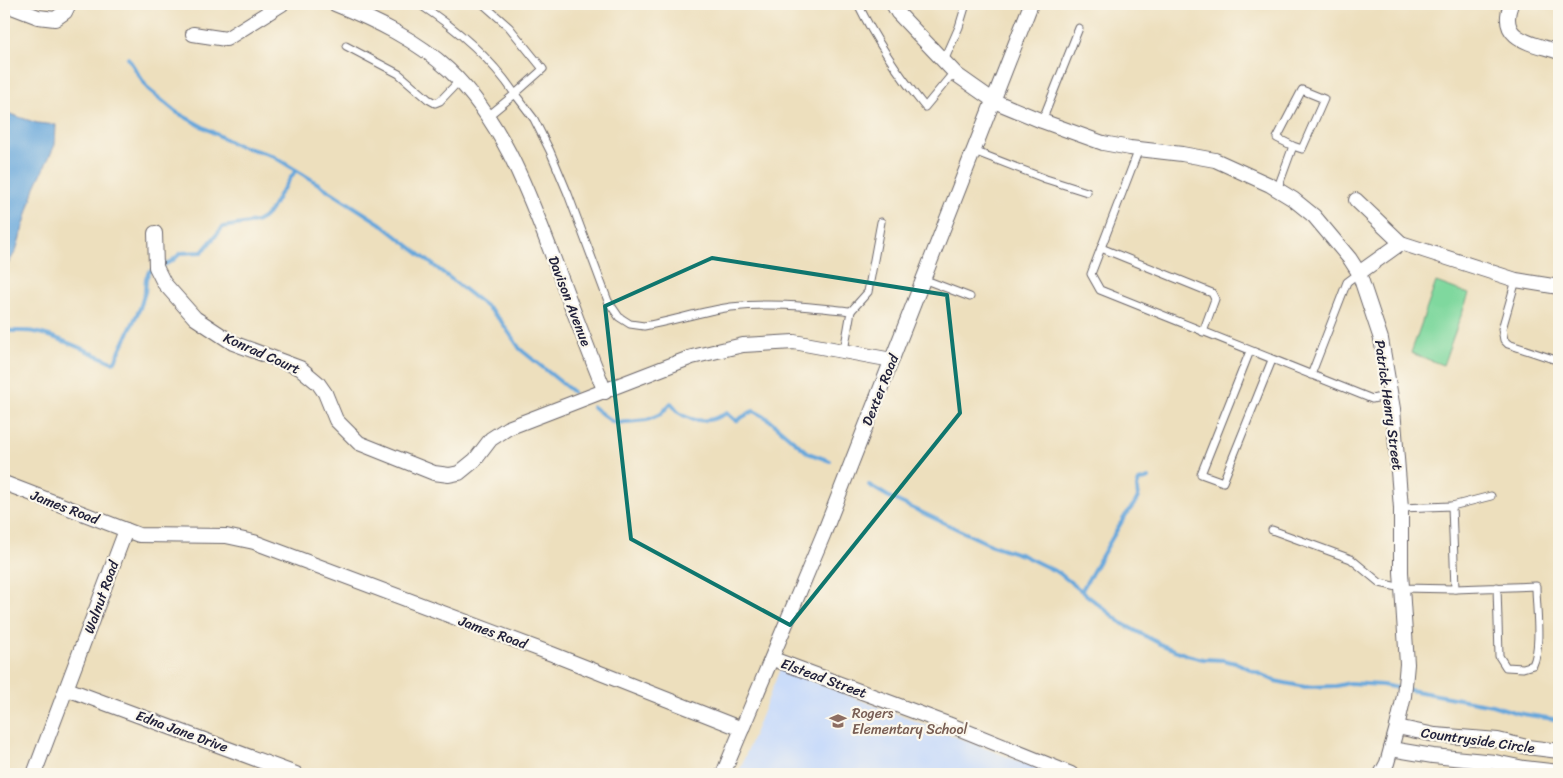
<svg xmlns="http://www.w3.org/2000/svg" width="1563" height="778" font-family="Sriracha,sans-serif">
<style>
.built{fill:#cadcf9}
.green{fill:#7fd89e;stroke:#507d6c}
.water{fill:#68a7db;stroke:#45648b}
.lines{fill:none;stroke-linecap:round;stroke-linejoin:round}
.stream{stroke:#68a7db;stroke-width:4}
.lane-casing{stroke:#696468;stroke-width:9}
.street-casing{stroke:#696468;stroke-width:16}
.lane{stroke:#fff;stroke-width:7}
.street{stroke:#fff;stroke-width:14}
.marked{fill:none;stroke:#0f766e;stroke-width:4;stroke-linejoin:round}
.labels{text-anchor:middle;stroke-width:4.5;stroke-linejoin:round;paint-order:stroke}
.street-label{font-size:14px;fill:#22223b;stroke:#fbf7ec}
.education-label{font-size:14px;fill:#785e54;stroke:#fbf7ec;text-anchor:start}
</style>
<rect width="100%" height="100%" fill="#fbf7ec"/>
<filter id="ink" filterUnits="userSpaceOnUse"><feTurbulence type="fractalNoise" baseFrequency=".02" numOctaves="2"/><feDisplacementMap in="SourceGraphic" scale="10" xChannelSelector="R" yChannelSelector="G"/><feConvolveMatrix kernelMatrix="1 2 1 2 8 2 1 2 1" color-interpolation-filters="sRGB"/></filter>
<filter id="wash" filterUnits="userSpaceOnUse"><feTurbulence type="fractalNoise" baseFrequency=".0096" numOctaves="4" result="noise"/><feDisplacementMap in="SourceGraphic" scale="20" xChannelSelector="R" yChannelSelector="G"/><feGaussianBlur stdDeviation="1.12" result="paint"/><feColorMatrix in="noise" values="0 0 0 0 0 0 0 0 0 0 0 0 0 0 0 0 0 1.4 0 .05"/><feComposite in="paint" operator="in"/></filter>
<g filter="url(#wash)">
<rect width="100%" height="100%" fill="#eddfbd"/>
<polygon class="built" points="780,669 1052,774 738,774"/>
<polygon class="green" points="1436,282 1469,294 1443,365 1411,353"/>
<polygon class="water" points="4,112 37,123 56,125 55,145 35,187 16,251 8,264 4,266"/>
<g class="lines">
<g class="stream">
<polyline points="128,58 148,89 176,112 234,144 271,155 309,178 381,224 488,308 501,321 520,349 573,392"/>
<path d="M 4,330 C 14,332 25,330 35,332 C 61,338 87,351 112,362 L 115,361 L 140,308 L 145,292 L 146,278 L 149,272 L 172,261 L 181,253 L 202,252 L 223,227 L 256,222 L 263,218 L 271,210 L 279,195 L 296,170"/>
<path d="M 593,407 L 611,421 L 617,423 L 647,420 L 661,414 L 671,403 C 674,406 675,410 678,412 C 694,424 711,422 727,413 L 736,421 L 751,412 L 754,411 L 767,418 L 808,453 L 830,461"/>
<polyline points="869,485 891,498 989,544 1022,555 1059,573 1123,624 1162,645 1187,655 1203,659 1224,660 1239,664 1275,681 1305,687 1336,686 1349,683 1382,685 1492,705 1517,713 1559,720"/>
<polyline points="1082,590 1125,516 1135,503 1138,497 1137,487 1139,481 1149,478"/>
</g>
</g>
</g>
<g filter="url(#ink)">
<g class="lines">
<g class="lane-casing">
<g id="lane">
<path d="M 419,4 C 456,28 490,57 515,94 L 543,69 L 509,27 L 483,4"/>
<path d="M 858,4 C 876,41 899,75 925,107 L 954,72"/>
<polyline points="346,46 399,74 428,99 435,103 440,101 459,81"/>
<polyline points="944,61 959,27 966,4"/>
<path d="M 487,117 L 515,94 L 534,119 L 550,151 L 568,194 L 608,301 L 619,317 L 630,324 L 644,326 C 673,321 702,311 731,307 C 771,302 811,307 851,311 L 844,351"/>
<polyline points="1042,121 1079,28"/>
<polyline points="1139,149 1091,274 1100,290 1372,399 1390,395"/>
<polyline points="974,151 1046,179 1087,192"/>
<polyline points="1277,190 1293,146 1277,138 1302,90 1324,99 1302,149 1293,146"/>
<polyline points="1101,248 1212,293 1215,299 1203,332"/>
<polyline points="923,279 970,297"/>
<polyline points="1516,280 1502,329 1504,340 1508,344 1559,361"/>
<polyline points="851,311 868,292 881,222"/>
<polyline points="1250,351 1201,474 1223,482 1272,360"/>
<polyline points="1311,375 1347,282 1359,273"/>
<polyline points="1452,506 1491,496"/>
<polyline points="1272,530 1351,559 1380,583 1402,588 1455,589 1452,506 1401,508"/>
<path d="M 1455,589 L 1536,586 C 1536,608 1542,646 1533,665 L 1523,668 L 1506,667 L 1499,656 L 1497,587"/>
</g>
</g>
<g class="street-casing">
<g id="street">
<polyline points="4,4 38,17 55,19 65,12 69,4"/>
<path d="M 335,4 C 375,20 417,40 449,70 C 503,122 527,189 553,257 C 570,302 587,347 605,392"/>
<polyline points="893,4 898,13 957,75 994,101 1042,121 1103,143 1130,148 1182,154 1215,160 1270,185 1293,199 1314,216 1350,259 1359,273 1381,339 1393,409 1401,508 1401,572 1407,664 1404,696 1397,727 1387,763 1381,774"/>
<path d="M 1511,4 C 1497,41 1533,43 1559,52"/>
<polyline points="193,34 226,39 282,4"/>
<polyline points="1356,200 1401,243 1516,280 1559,287"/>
<polyline points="155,233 156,267 164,283 195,318 233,343 300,368 318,383 325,393 336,420 359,443 434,473 449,475 459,473 475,460 491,439 508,428 692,357 743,345 794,342 892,360"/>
<polyline points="1359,273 1401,243"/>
<polyline points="4,483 139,535 226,536 254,542 552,654 742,729"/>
<polyline points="773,659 948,724 1071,774"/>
<polyline points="67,689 296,774"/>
<polyline points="1397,727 1435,735 1498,740 1527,747 1559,751"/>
<polyline points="1391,749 1433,756 1495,762 1524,768 1559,772"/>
<polyline points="34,774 126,530"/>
<polyline points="723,774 824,533 1031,4"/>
</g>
</g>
<use href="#lane" class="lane"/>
<use href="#street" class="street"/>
</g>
</g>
<path class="marked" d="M 712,258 L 947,295 L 960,413 L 790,625 L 631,539 L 605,306 Z"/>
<defs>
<g id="school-bare" transform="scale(1.35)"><path d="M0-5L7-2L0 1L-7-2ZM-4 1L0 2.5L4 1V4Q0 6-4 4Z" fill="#8d6e63" stroke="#fbf7ec" stroke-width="2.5" paint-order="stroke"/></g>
</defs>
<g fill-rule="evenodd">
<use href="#school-bare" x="838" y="721"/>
</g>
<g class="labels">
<g class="street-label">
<text transform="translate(570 301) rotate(69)" y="5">Davison Avenue</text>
<text transform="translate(262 353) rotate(24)" y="5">Konrad Court</text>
<text transform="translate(880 390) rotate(-68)" y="5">Dexter Road</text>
<text transform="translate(1389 405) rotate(82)" y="5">Patrick Henry Street</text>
<text transform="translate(65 507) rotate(21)" y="5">James Road</text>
<text transform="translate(101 597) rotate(-70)" y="5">Walnut Road</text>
<text transform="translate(493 632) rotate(20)" y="5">James Road</text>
<text transform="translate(824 678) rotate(20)" y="5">Elstead Street</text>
<text transform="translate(182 731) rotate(20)" y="5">Edna Jane Drive</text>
<text transform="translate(1478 740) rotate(8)" y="5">Countryside Circle</text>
</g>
<g class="education-label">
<text x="852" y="718">Rogers<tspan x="852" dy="16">Elementary School</tspan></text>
</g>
</g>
<rect width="1563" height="778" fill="none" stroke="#fbf7ec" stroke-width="20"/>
</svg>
